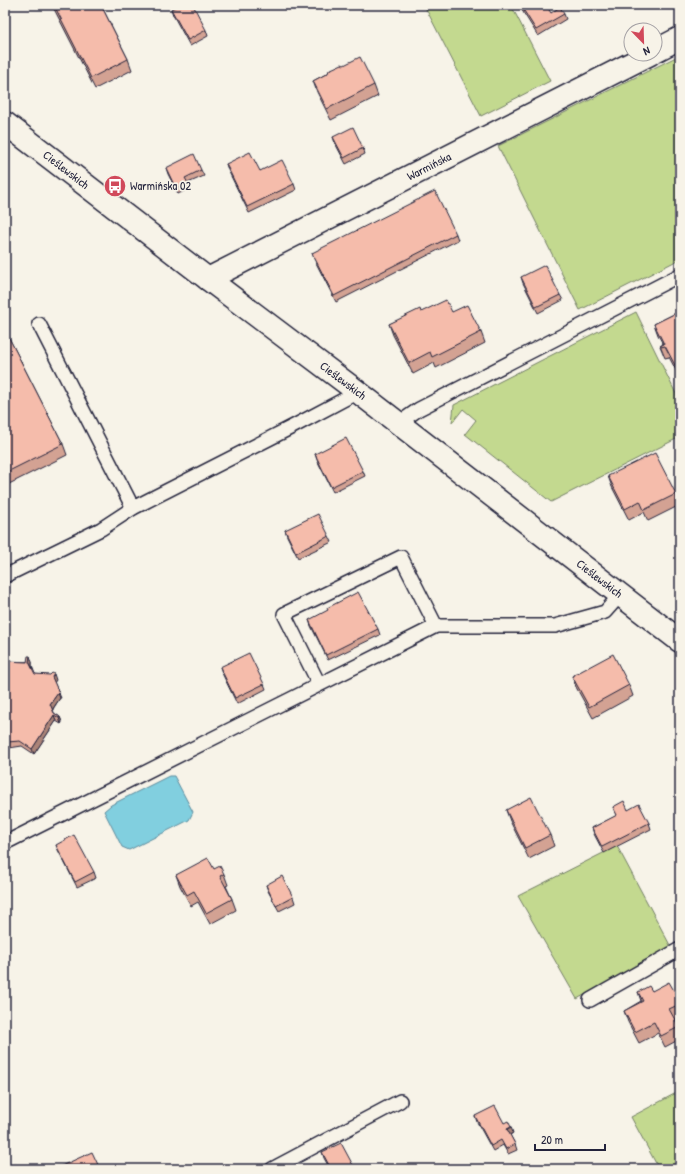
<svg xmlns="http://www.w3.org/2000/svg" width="685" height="1174" font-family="'Patrick Hand',sans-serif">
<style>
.green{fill:#c3d98f;stroke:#727e65}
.water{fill:#81cfdf;stroke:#5b8a9d}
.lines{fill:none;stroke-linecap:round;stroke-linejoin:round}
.lane-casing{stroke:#22223b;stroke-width:16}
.street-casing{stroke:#22223b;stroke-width:25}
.secondary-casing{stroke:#22223b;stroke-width:25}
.lane{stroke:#f7f3e8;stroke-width:13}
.street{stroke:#f7f3e8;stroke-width:22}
.secondary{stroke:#f7f3e8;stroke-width:22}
.wall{fill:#d3a293;stroke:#22223b}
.shaded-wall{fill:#ac8478;stroke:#22223b}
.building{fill:#f5bcab;stroke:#22223b}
.labels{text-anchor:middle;stroke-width:3.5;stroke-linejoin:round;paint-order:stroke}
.street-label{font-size:12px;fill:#22223b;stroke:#f7f3e8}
.poi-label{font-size:12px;fill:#22223b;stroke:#f7f3e8;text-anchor:start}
</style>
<rect width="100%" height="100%" fill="#f7f3e8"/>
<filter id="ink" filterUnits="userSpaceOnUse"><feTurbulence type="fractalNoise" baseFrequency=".025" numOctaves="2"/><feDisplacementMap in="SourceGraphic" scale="8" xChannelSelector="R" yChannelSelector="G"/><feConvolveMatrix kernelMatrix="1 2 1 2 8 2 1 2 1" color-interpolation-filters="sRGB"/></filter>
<g filter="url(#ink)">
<g class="green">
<polygon points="424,5 511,5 550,81 481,116"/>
<polygon points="680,55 680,259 580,310 498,146"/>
<polygon points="636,312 680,402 680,437 551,502 465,434 476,420 463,409 452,423 454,405"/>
<polygon points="617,846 671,947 577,999 518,896"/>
<polygon points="680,1091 680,1169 659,1169 631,1117"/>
</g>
<polygon class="water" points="169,776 174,776 193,812 189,820 129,850 122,847 104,811 111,805"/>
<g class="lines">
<g class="lane-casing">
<g id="lane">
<polyline points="39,324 133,508"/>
<polyline points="399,423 419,409 680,275"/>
<polyline points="5,576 101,529 133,508 294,426 358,392"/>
<polyline points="319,684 284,614 401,557 436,626"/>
<polyline points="5,843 436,626 555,626 605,612 620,595"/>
<polyline points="590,1000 680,949"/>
<polyline points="272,1169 400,1101"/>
</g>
</g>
<g class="street-casing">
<g id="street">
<polyline points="655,51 680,38"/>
<path id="s1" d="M 208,279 L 650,54"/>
</g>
</g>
<g class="secondary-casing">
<g id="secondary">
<path id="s2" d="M 5,123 L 208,279 L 358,392 L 680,641"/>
</g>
</g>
<use href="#lane" class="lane"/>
<use href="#street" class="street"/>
<use href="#secondary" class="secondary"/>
</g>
<g class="wall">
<polygon points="52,5 101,5 128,59 132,70 95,89"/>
<polygon points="311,5 319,5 312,9"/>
<polygon points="521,6 551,13 564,14 566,19 538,36 523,12"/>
<polygon points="171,9 206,30 208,36 190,46 173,15"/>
<polygon points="328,73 374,85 378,96 331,120 317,92 313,81"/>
<polygon points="333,137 363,148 365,154 346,164 335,143"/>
<polygon points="226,164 260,171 294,184 296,190 249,213 228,170"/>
<polygon points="166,168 201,170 204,176 188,183 190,188 178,194 168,174"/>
<polygon points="456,234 458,240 336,302 314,259 312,253"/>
<polygon points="521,277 560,295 563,300 538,313 523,283"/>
<polygon points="680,311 680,378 669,357 665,358 660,346 663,344 658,335 654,324"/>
<polygon points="421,312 452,312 481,332 485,343 436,368 434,363 413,374 393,335 389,324"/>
<polygon points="5,330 63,444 67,455 5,486"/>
<polygon points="315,454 363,471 365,476 333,492 317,460"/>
<polygon points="608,476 676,494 680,505 648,521 644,512 629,520 612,487"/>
<polygon points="285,530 329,536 332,542 298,558 287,536"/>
<polygon points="309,620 378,629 380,635 328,660 311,626"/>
<polygon points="5,661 32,662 32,666 35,674 56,680 54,682 61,698 60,698 53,709 54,713 60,717 62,722 61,724 56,721 34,754 22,746 9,748 5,739 5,723 8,719 5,713"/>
<polygon points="220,667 264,684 266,689 237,704 222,673"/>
<polygon points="572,676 629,685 633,696 593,718 576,687"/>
<polygon points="613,807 628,810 649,823 651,829 604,853 594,834 592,828 616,816"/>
<polygon points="506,810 550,835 554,846 529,859 510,821"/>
<polygon points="56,845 94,872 96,878 77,887 58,850"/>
<polygon points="214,869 224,874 228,885 226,886 232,899 236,910 210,924 198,902 191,906 180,886 176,875"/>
<polygon points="266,885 293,897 295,903 279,911 268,891"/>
<polygon points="652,991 676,994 680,995 680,1017 675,1020 680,1031 680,1039 665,1047 658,1033 639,1043 628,1022 624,1011 641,1001 638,992"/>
<polygon points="475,1116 504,1123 513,1133 510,1135 515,1144 517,1150 508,1154 503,1145 493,1151 477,1122"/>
<polygon points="322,1152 355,1169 330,1169 324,1158"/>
</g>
<g class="shaded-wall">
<polygon points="30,656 32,662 32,668 29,662"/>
<polygon points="54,674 56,680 54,683 52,677"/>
<polygon points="58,693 60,698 52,710 50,704"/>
<polygon points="54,715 56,721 34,754 32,749"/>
<polygon points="60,717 62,722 61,724 59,718"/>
<polygon points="511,1127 513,1133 509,1135 507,1129"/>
</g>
<g class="building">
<polygon points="54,5 101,5 128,59 91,78"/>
<polygon points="179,5 193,5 206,30 188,40 171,9"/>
<polygon points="523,5 546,5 551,13 560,7 564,14 536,30 521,6"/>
<polygon points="360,57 374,85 327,109 313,81 328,73 329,70 342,64 344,65"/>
<polygon points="353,127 363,148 344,158 333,137"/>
<polygon points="250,152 260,171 282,160 294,184 247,207 226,164"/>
<polygon points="194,154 201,170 185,178 188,183 176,189 166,168"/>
<polygon points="435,191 456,234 334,296 312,253"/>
<polygon points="545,265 560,295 536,307 521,277"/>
<polygon points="446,300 452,312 467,305 481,332 432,357 430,352 409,363 389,324 420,309 421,312"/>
<polygon points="680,311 680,365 676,367 665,346 661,347 660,346 664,344 654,324"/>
<polygon points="5,330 63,444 5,473"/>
<polygon points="346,438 363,471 331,487 315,454"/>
<polygon points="655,453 676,494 644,510 640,501 625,509 608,476"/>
<polygon points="318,514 329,536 296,553 285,530"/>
<polygon points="358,592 378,629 326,655 309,620 328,610 327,608"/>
<polygon points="249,653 264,684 235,698 220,667"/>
<polygon points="613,654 629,685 589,707 572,676"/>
<polygon points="28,656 30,656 29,662 35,674 50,675 52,673 54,674 52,677 59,693 58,693 50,704 54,713 60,717 59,718 54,715 32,749 20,741 7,742 5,738 5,723 8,718 5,712 5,661 27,662"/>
<polygon points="531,797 550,835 525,848 506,810"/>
<polygon points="624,801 628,810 639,804 649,823 602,847 592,828 617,815 613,807"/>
<polygon points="74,835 94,872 75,882 56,845"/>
<polygon points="208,858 214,869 220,866 224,874 220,876 232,899 206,913 194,891 187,895 176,875"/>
<polygon points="282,876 293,897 276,906 266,885"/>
<polygon points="669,982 676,994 680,995 680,1004 669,1009 679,1027 661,1036 654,1022 635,1032 624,1011 643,1001 638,992 649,986 652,991"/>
<polygon points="495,1106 504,1123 508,1121 511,1127 507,1129 515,1144 506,1149 501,1140 491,1146 475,1116"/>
<polygon points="341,1143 355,1169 331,1169 322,1152"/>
<polygon points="92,1152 100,1169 58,1169 57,1168"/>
<polygon points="16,1164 19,1169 6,1169"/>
</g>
</g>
<defs>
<g id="bus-disc" transform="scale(1.15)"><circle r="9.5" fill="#d1495b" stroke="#f7f3e8"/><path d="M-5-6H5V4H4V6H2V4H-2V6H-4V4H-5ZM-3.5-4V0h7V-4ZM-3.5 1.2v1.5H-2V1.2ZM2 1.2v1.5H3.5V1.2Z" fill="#fff"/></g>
</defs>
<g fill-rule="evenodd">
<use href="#bus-disc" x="115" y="186"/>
</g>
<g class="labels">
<g class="street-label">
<text dy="4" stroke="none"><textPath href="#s1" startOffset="248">Warmińska</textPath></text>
<text dy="4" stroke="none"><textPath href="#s2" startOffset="77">Cieślewskich</textPath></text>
<text dy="4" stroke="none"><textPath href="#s2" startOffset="425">Cieślewskich</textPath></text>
<text dy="4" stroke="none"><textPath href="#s2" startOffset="749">Cieślewskich</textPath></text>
</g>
<g class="poi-label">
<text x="130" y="190">Warmińska 02</text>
</g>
</g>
<rect width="685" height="1174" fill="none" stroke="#f7f3e8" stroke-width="20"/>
<rect x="10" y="10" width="665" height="1154" fill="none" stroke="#22223b" stroke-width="1.5" filter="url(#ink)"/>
<g transform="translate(643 42) rotate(157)"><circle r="19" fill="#f7f3e8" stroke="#a29fa3"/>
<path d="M0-3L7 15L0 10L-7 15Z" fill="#d1495b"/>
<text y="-6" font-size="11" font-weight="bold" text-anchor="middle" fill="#22223b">N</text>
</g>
<path d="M535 1144v6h70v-6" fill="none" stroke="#22223b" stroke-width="2"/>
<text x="541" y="1144" font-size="12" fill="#22223b" stroke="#f7f3e8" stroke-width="3" paint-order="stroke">20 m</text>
</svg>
